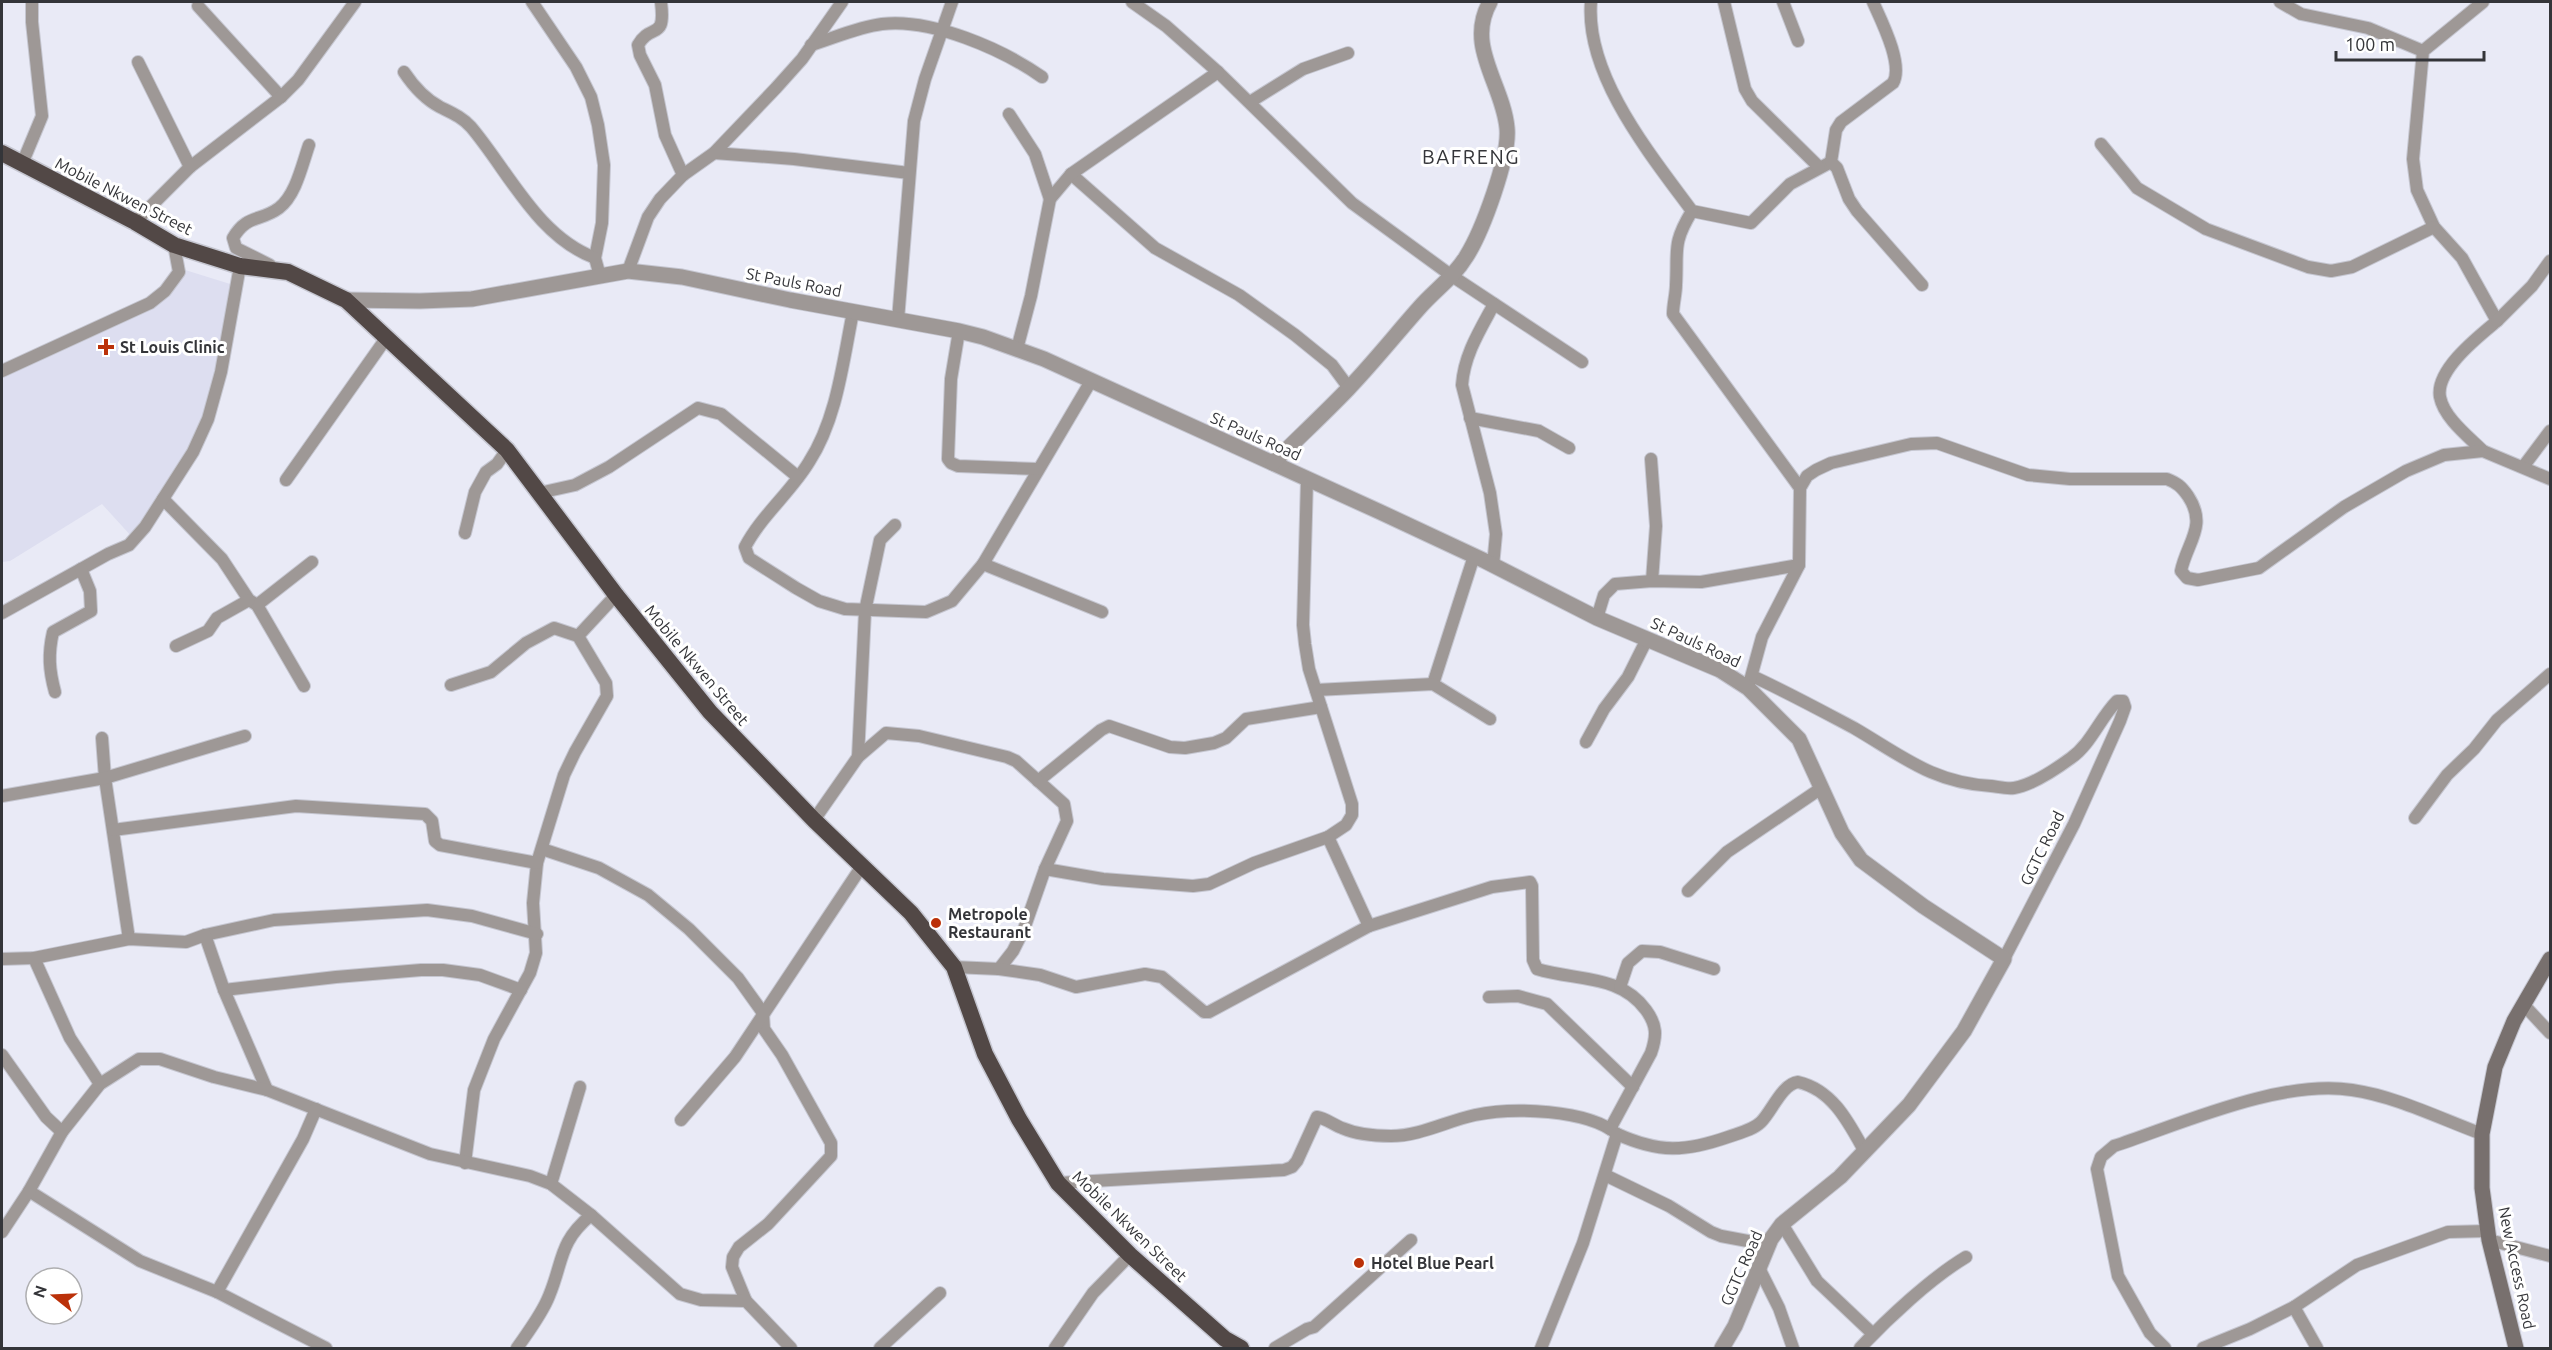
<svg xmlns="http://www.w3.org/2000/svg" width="2552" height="1350" font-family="Ubuntu,sans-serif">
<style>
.built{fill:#dddef0}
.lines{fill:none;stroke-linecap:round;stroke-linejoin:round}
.minor-casing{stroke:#c5c6d0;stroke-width:14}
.tertiary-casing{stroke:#c5c6d0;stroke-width:17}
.secondary-casing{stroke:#c5c6d0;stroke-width:17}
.trunk-casing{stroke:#c5c6d0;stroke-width:19}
.minor{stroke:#9e9896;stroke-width:12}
.tertiary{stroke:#9e9896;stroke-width:15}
.secondary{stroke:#78706e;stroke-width:15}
.trunk{stroke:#524846;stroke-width:16}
.poi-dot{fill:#bb3109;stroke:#fff;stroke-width:2}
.labels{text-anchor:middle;stroke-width:6;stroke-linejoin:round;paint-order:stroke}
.street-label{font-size:16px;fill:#343539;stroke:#fff}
.poi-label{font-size:16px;font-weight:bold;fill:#343539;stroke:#fff;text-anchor:start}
.quarter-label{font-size:20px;letter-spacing:1.5px;fill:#343539;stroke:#fff}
</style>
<rect width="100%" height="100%" fill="#e9eaf6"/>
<polygon class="built" points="182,269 243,288 223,363 195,448 133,538 102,504 10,561 2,562 2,377 120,323"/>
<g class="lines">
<g class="minor-casing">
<g id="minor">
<polyline points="532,2 576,67 591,97 598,125 604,165 602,223 595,258 600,276"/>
<path d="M 661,2 C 666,42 651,22 638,45 L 640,55 L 655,85 L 665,135 L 683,175"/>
<polyline points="1132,2 1166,26 1218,72 1352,203 1452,276 1582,362"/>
<path d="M 1591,2 C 1585,75 1650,154 1692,211 L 1751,223 L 1790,184 L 1831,162"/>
<polyline points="1724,2 1745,89 1752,101 1819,167"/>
<polyline points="1783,2 1798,41"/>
<path d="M 1873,2 C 1881,20 1904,65 1893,83 L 1841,122 L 1836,130 L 1831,162 L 1837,168 L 1849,199 L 1857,211 L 1922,285"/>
<polyline points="2280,2 2301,14 2368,28 2423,51"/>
<path d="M 2483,2 L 2423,51 L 2413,159 L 2417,190 L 2434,227 L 2462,258 L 2497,321 C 2479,336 2435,370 2440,397 C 2444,418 2469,437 2483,451"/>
<polyline points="198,6 281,97"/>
<path d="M 811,45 C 834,38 858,27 882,24 C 931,18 1002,49 1042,77"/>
<polyline points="138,62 190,167"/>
<path d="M 404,72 C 414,87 425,99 440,107 C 452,113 462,117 471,127 C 509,172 537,236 595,258"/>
<polyline points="1250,102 1303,69 1348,53"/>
<polyline points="1009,114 1035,154 1050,199"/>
<polyline points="2101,144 2137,188 2206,229 2308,267 2331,271 2352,267 2434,227"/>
<polyline points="714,153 794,159 909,173"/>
<polyline points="22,164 42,116 32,22 32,2"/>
<polyline points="1071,174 1155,248 1239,295 1295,335 1332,365 1349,388"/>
<path d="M 1692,211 C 1672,244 1678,249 1676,285 C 1676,294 1673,304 1673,314 L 1800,488"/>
<polyline points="135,222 190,167 281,97 298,80 355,2"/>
<path d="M 270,265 L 236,248 L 233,238 C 247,214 260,222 279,208 C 296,195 302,165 309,145"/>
<polyline points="628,271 648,217 660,199 683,175 714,153 776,88 802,59 842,2"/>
<path d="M 853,312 C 843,361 837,419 809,462 C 791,492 761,516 745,547 L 749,558 L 796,588 L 819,601 L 845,609 L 926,612 L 952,601 L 983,564 L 1091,381"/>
<polyline points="898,320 914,121 925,79 952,2"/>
<polyline points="2497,321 2532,286 2550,261"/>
<polyline points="959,331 951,379 948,459 951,463 958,466 1038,469"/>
<polyline points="1017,349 1031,296 1050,199 1071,174 1218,72"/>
<polyline points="2,371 150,303 165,291 179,272 174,245"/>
<polyline points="1470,418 1539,431 1569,448"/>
<polyline points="1651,459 1656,526 1652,581"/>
<polyline points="2523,467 2550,431"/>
<polyline points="286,480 387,337"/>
<polyline points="539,493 575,485 609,467 698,408 721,414 798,477"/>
<polyline points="163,499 222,559 249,600 257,605 304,686"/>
<polyline points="465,533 475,492 486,472 497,464 507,450"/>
<polyline points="983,564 1102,612"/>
<path d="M 1493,566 L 1496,534 L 1490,493 L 1462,385 C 1464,355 1480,330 1494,304"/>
<polyline points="257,605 312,562"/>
<polyline points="2,613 108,554 129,545 145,527 193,452 208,419 221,372 240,266"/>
<polyline points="1597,618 1604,595 1615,584 1652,581 1701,582 1799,565"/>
<polyline points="578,636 616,595"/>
<polyline points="176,646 208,631 217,618 249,600"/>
<path d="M 1752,676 C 1787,692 1820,710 1854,728 C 1902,756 1933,783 1991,786 C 1999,787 2007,789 2014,788 C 2033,785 2056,769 2071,758 C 2091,744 2100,718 2117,701 L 2123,701 L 2125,707 L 2120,721 L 2074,824 L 2004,959"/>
<polyline points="1433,684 1474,556"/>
<polyline points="451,685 491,672 526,643 554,628 578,636 606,683 607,696 575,752 564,775 537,863 533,903 536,953 530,973 494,1039 474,1090 465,1163"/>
<path d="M 1748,688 L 1762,637 L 1799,565 L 1800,488 L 1807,476 L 1816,470 L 1831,463 L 1911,444 L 1937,443 L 2028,475 L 2070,479 L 2167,479 C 2177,483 2181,486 2188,496 C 2208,526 2187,542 2181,571 L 2187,578 L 2198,580 L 2259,568 L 2344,507 L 2406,471 L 2444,455 L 2483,451 L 2550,479"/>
<polyline points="1316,690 1433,684 1490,719"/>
<path d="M 55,692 C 49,670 48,654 53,632 L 91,611 L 90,591 L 81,569"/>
<polyline points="102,738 105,778 129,939"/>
<polyline points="1586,742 1604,709 1628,677 1647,639"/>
<polyline points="858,757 865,611 880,540 895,525"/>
<polyline points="1038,781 1101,730 1109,726 1170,747 1185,748 1214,743 1226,738 1246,719 1321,707"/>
<polyline points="2,796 105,778 245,736"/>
<polyline points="2415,818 2447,775 2474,749 2497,720 2550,674"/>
<polyline points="814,820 858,757 886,733 919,736 1007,757 1016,761 1064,804 1067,821 1045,869 1024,929 1013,951 999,969 954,967"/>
<polyline points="113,830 296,806 425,814 432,821 435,841 440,845 537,863"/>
<polyline points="1328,837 1369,926"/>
<polyline points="542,849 599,868 648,895 689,929 738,978 763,1013 764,1029 782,1055 831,1143 831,1156 768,1224 739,1247 733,1257 732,1267 746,1301"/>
<polyline points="1045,869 1103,879 1193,886 1209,884 1254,863 1328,837 1346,825 1352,815 1352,804 1309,669 1305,644 1303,625 1307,479"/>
<polyline points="1688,891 1727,852 1820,789"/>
<polyline points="205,935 274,920 427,910 472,916 537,934"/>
<polyline points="34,958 70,1038 100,1084"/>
<polyline points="2,959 34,958 129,939 186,942 205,935 224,990 267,1090"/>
<path d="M 999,969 L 1040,975 L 1076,987 L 1145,974 L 1162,977 L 1204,1012 L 1209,1012 L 1369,926 L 1492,887 L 1530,882 L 1532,886 L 1533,960 L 1537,969 C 1576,981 1620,974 1646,1010 C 1657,1025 1657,1036 1651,1053 L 1610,1129"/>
<polyline points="1620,987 1628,963 1642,951 1660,952 1714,969"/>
<polyline points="224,990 336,977 421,970 443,970 480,975 521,990"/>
<polyline points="1489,997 1518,996 1547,1004 1633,1087"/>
<polyline points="2523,1004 2550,1033"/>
<polyline points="2,1055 46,1117 62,1132"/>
<polyline points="681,1120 735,1057 862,866"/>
<polyline points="1605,1175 1669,1206 1711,1232 1721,1236 1769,1245"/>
<path d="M 1058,1183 L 1284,1170 L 1292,1167 L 1297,1161 L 1317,1117 C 1325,1118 1334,1125 1342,1128 C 1356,1134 1375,1136 1391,1136 C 1420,1136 1447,1121 1475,1115 C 1512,1107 1587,1109 1617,1134"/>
<polyline points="551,1184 580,1087"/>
<polyline points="29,1191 140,1261 217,1292 326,1348"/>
<polyline points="1782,1224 1817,1281 1873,1334"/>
<polyline points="2,1232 29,1191 62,1132 100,1084 139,1059 160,1059 214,1077 267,1090 430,1154 530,1176 551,1184 591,1215 680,1294 701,1300 746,1301 791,1348"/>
<polyline points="2489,1240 2550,1256"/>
<polyline points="1759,1268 1779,1308 1793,1348"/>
<polyline points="217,1292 303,1139 316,1109"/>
<polyline points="2294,1307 2317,1348"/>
<path d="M 517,1348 C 528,1332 542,1314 549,1296 C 564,1260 558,1243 591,1215"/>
<polyline points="880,1348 940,1293"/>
<polyline points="1055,1348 1093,1293 1130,1255"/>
<polyline points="1275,1348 1307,1329 1314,1327 1411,1240"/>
<path d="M 1541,1348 L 1583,1243 L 1617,1134 C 1659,1153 1685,1152 1728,1137 C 1739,1133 1753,1130 1761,1122 C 1772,1111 1782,1084 1798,1082 C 1833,1090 1849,1123 1865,1152"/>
<path d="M 1860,1348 C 1888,1318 1931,1278 1966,1257"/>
<path d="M 2165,1348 L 2150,1333 L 2118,1276 L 2097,1169 L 2101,1157 L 2114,1146 C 2183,1123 2281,1079 2352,1090 C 2395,1096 2441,1119 2482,1134"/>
<polyline points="2203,1348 2250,1329 2294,1307 2357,1265 2448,1232 2487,1231"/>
</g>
</g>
<g class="tertiary-casing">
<g id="tertiary">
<polyline points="346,300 420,301 472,299 628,271 682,277 790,300 959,331 983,337 1044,359 1378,511 1485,561 1597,618 1720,670 1748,688 1799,739 1842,833 1861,860 1923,906 2004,959 1964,1031 1909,1105 1840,1177 1782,1224 1771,1239 1735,1326 1722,1348"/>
<path d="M 1273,463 C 1298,438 1324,414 1348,389 C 1373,363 1396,334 1420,307 C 1435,290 1454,277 1466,257 C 1482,232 1510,157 1507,128 C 1503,84 1465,46 1490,2"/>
</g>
</g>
<g class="secondary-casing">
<polyline id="secondary" points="2516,1348 2489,1240 2482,1188 2482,1134 2495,1067 2514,1021 2550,959"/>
</g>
<g class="trunk-casing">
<polyline id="trunk" points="2,153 135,222 174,245 240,266 288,272 346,300 507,450 616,595 710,712 814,820 911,913 954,967 985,1054 1019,1119 1058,1183 1130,1255 1225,1339 1241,1348"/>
</g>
<use href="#minor" class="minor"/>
<use href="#tertiary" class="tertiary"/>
<use href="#secondary" class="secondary"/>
<use href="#trunk" class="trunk"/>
</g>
<g class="poi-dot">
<path d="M103 338h6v6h6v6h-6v6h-6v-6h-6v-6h6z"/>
<circle cx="936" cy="923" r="6"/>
<circle cx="1359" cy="1263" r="6"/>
</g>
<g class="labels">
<g class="street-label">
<text transform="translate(124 196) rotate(27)" y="6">Mobile Nkwen Street</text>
<text transform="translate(794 282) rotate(11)" y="6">St Pauls Road</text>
<text transform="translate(1256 436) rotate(24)" y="6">St Pauls Road</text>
<text transform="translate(1696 642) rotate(25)" y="6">St Pauls Road</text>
<text transform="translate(697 665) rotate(50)" y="6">Mobile Nkwen Street</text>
<text transform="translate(2042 848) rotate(-64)" y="6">GGTC Road</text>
<text transform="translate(1130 1226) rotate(44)" y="6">Mobile Nkwen Street</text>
<text transform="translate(1741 1268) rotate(-66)" y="6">GGTC Road</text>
<text transform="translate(2517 1268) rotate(78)" y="6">New Access Road</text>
</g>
<g class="poi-label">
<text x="120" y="353">St Louis Clinic</text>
<text x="948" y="920">Metropole<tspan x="948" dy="18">Restaurant</tspan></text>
<text x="1371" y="1269">Hotel Blue Pearl</text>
</g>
<g class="quarter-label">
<text x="1471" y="164">BAFRENG</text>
</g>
</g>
<rect width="2552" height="1350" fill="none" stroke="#343539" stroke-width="6"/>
<g transform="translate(54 1296) rotate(288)"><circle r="28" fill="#ffffff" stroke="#aeaeb0" stroke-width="1.5"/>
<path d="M0-4.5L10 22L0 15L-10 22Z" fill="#bb3109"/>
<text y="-9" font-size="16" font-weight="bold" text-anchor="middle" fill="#343539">N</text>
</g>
<path d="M2336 51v9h148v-9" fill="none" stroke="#343539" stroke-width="3"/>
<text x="2345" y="51" font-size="18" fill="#343539" stroke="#ffffff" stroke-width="4.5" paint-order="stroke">100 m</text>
</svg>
